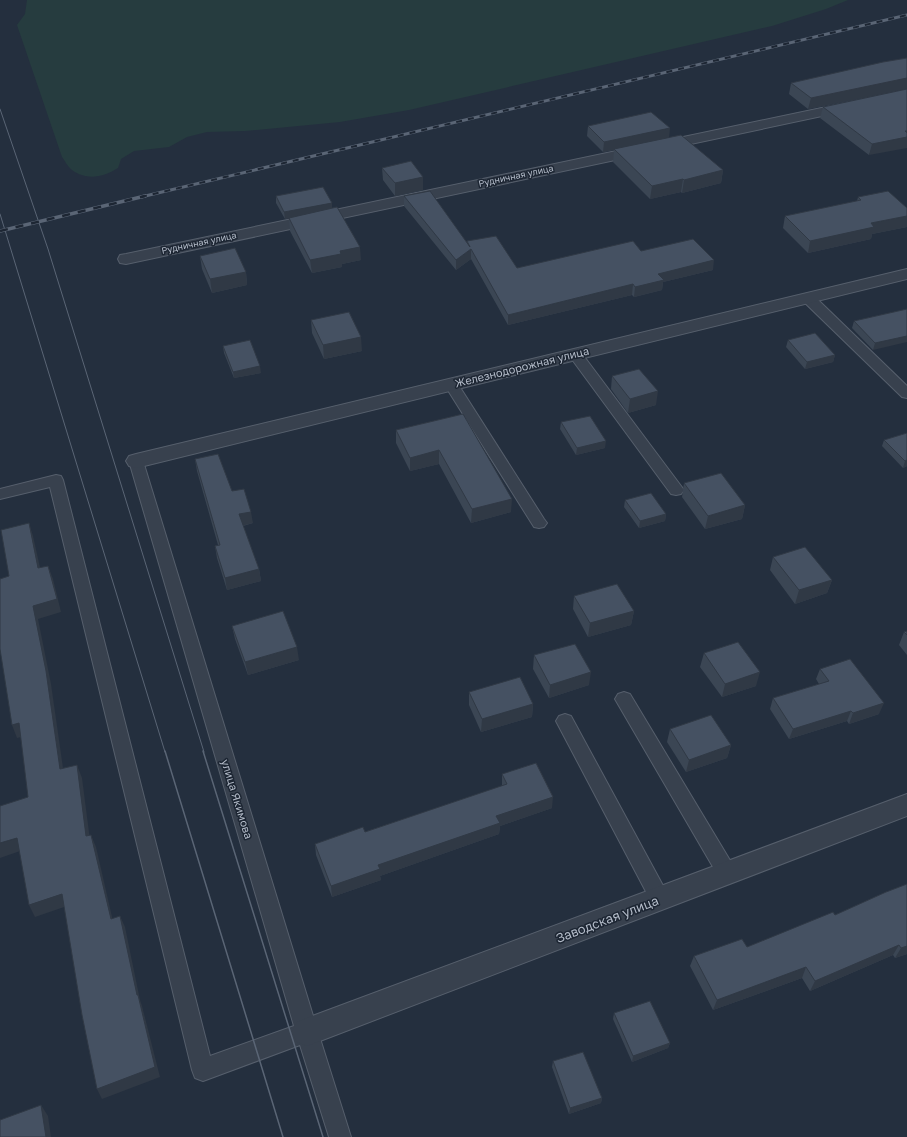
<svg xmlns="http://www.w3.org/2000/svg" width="907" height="1137" font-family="'Golos Text',sans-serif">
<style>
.green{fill:#263c3f}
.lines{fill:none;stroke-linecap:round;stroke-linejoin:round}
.lane-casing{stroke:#565f6c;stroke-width:2}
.street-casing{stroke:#565f6c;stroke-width:2}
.lane{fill:#38414e;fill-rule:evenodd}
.street{fill:#38414e;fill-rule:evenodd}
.tram-far1{stroke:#5a6575;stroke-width:1}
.tram{stroke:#5a6575;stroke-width:1.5}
.rail-far1-casing{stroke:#5a6575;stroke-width:3}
.rail-casing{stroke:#5a6575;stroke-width:3.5}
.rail-far1{stroke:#1d2633;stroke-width:2;stroke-dasharray:6;stroke-linecap:butt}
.rail{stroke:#1d2633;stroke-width:2.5;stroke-dasharray:8;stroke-linecap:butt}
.wall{fill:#3b4654}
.shaded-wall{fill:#303945}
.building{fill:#455162;stroke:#303945}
.labels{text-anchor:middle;stroke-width:3;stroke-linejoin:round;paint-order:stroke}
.far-street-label{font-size:9px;fill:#b4bcc9;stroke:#1d2633}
.street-label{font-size:11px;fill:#b4bcc9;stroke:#1d2633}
.near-street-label{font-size:13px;fill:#b4bcc9;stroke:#1d2633}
</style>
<rect width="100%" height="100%" fill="#242f3e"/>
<path class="green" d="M 27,0 L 848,0 L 826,9 L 772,26 L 409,110 L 340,122 L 245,131 L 207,132 L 187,137 L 169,147 L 134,151 L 121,159 L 118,168 C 104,177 87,181 72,170 C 68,167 65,161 62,157 L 17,25 L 25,14 Z"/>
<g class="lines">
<g class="lane-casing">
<g id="lane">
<polygon points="808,294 813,295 907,386 907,398 902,397 803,301 802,298 803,295"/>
<polygon points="575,350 580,351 681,486 684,490 681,494 676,495 671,494 568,354 570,351"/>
<polygon points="451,380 456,381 544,519 547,523 544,527 539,528 534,527 444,384 446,381"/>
<polygon points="136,456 141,457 143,461 318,1032 351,1137 329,1137 300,1045 203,1081 195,1078 192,1070 50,487 0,499 0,489 56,475 61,476 63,480 210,1056 294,1026 129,461 131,457"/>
<polygon points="624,692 630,694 734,867 737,873 734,879 727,882 720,879 615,699 618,694"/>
<polygon points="565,714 571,716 667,893 670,899 667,905 660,908 653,905 556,721 559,716"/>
</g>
</g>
<g class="street-casing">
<g id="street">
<polygon points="907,90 907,98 126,264 120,263 118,259 120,255 126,254"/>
<polygon points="907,269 907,279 136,468 129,466 126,461 129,456 136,454"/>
<polygon points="907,794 907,816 307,1046 297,1042 292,1032 297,1022 307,1018"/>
</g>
</g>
<use href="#lane" class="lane"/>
<use href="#street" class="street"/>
<g class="tram-far1">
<polyline points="0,109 48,249 204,752"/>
<polyline points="0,214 165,752"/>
</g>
<g class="tram">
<polyline points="165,751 283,1137"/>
<polyline points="203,751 323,1137"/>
</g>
<g class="rail-far1-casing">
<polyline id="rail-far1" points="141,197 907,15"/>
</g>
<g class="rail-casing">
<polyline id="rail" points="0,231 145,196"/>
</g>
<use href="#rail-far1" class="rail-far1"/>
<use href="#rail" class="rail"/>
</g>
<g class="wall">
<polygon points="907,58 869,155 820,118 823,107 887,93 808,109 789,94 791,83"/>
<polygon points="588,126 669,138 723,170 721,183 682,193 681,192 650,199 613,162 614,150 603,152 587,136"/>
<polygon points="382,168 423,190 395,196 383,180"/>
<polygon points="276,196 361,260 342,264 342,267 312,273 290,231 289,218 285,219 276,203"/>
<polygon points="404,196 467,242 467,241 517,268 641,251 713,270 663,282 662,290 634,297 632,295 508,325 471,259 456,270 404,206"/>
<polygon points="858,197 907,208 907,227 872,234 871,239 808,253 783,228 785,216 857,201"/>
<polygon points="200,256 246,272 247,285 212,293 202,269"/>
<polygon points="907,309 873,350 852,328 854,321"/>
<polygon points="311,320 362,351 324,359 312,333"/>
<polygon points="788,340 835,355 833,362 805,369 786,347"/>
<polygon points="223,346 261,373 234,378 224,353"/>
<polygon points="612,376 656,405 628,413 611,389"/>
<polygon points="463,414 511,512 471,523 439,464 410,471 396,443 396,430"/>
<polygon points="561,422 605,448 576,455 560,429"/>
<polygon points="907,433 907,466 903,468 882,446 884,440"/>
<polygon points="195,459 232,491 253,523 243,526 259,569 261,581 227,590 217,558 215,546 218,545 197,471"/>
<polygon points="684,483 745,505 742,519 705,529 682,497"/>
<polygon points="625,500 666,514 665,521 639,528 624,507"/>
<polygon points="773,557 832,580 827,593 795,604 770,570"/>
<polygon points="574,596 634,611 631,625 588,637 573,609"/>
<polygon points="232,626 299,660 248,675 235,639"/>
<polygon points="907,631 907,655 899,645 904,632"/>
<polygon points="704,653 756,686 722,697 700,667"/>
<polygon points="534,655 589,685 549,698 533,669"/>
<polygon points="820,669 879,714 849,724 847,721 789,739 770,709 773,698 819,684 816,679"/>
<polygon points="469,692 533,704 532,717 481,732 469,705"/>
<polygon points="670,729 731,745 727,758 686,772 667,742"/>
<polygon points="502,774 552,808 500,826 499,834 380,876 381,880 332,897 316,855 315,844 365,832 502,786"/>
<polygon points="886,892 907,954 895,958 893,955 810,991 802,978 713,1010 690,966 694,956 747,947 835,915"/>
<polygon points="614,1013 670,1043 668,1048 632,1062 613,1019"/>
<polygon points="553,1061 602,1098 601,1103 569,1114 552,1067"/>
</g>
<g class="shaded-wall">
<polygon points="907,78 907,89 808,109 811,98"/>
<polygon points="670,128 669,139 603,152 604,142"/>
<polygon points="905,131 907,131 907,148 869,155 872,144"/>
<polygon points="723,170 721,183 682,193 684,180"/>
<polygon points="423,177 423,190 395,196 395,183"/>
<polygon points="683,179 681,192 650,199 652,186"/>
<polygon points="332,203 332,209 285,219 284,212"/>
<polygon points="907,216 907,227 872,234 871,239 808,253 810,241 871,223"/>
<polygon points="360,247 361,260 342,264 342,267 312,273 310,260 340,251"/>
<polygon points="471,249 471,259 456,270 456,260"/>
<polygon points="714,260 713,270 663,282 662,290 634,297 635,287 658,274"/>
<polygon points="246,272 247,285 212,293 210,279"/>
<polygon points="633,284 632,295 508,325 508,315"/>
<polygon points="907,336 907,342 873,350 875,343"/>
<polygon points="361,337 362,351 324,359 323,345"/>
<polygon points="835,355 833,362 805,369 807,362"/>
<polygon points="260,366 261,373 234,378 233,372"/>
<polygon points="658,391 656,405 628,413 630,399"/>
<polygon points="606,441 605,448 576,455 577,448"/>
<polygon points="439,450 439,464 410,471 410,458"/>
<polygon points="907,460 907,466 903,468 905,461"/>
<polygon points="512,499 511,512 471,523 472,509"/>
<polygon points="745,505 742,519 705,529 708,516"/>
<polygon points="251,512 253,523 241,526 239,514"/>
<polygon points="666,514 665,521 639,528 640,521"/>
<polygon points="29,523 33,536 43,581 38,568"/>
<polygon points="48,566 53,579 61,612 38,619 51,684 65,782 60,769 33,606"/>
<polygon points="259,569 261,581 227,590 225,578"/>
<polygon points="832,580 827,593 795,604 799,590"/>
<polygon points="634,611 631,625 588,637 590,623"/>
<polygon points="297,647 299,660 248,675 245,662"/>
<polygon points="591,672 589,685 549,698 550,685"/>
<polygon points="760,672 756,686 722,697 725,684"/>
<polygon points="884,703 879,714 849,724 853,713"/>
<polygon points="533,704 532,717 481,732 482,719"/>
<polygon points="851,711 847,721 789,739 793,729"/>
<polygon points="19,723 25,736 17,738 12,725"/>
<polygon points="731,745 727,758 686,772 689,760"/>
<polygon points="77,765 82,778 91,848 86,836"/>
<polygon points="553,797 552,808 500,826 499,834 380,876 381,880 332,897 331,886 378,865 496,816"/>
<polygon points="91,835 96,847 115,930 111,919"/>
<polygon points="17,838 23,850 0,858 0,843"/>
<polygon points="62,894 67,906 35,917 29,905"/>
<polygon points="120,916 125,927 140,1000 142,1006 160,1077 102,1099 97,1089 137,995"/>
<polygon points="899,945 893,955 810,991 815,981"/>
<polygon points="907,946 907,954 895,958 901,948"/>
<polygon points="806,967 802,978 713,1010 717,1000"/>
<polygon points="670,1043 668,1048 632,1062 633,1056"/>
<polygon points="602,1098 601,1103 569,1114 570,1108"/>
<polygon points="41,1105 48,1116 51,1137 46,1137"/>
</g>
<g class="building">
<polygon points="907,58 907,78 811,98 791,83 883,62"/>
<polygon points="907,89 907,131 905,131 907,133 907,137 872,144 823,107"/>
<polygon points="651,112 670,128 604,142 588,126"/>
<polygon points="681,135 723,170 684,180 683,179 652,186 614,149"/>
<polygon points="411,161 423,177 395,183 382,168"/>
<polygon points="323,187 332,203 284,212 276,196"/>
<polygon points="430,191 470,247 467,241 496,236 517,268 633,241 641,251 693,239 714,260 658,274 664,280 635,287 633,284 508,315 471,249 456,260 404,196"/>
<polygon points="888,191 907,208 907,216 871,223 874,227 810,241 785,216 861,200 858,197"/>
<polygon points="337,207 360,247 340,251 341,254 310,260 289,218"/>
<polygon points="235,248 246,272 210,279 200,256"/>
<polygon points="907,309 907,336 875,343 854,321"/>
<polygon points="349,312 361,337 323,345 311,320"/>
<polygon points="815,333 835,355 807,362 788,340"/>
<polygon points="250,340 260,366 233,372 223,346"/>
<polygon points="639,369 658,391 630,399 612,376"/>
<polygon points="463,414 512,499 472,509 439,450 410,458 396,430"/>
<polygon points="590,416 606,441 577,448 561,422"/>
<polygon points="907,433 907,460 905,461 884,440"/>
<polygon points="218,454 232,491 244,489 251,512 239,514 259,569 225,578 215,546 220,545 195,459"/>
<polygon points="721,473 745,505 708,516 684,483"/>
<polygon points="651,493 666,514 640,521 625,500"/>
<polygon points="29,523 38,568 48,566 57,599 33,606 46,671 60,769 77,765 86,836 91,835 111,919 120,916 137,995 138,995 155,1067 97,1089 82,1015 62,894 29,905 17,838 0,843 0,806 28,797 19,723 12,725 0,649 0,579 9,576 1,530"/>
<polygon points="805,547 832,580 799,590 773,557"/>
<polygon points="617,584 634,611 590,623 574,596"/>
<polygon points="283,611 297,647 245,662 232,626"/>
<polygon points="907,631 907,635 904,632"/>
<polygon points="738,642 760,672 725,684 704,653"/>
<polygon points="575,644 591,672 550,685 534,655"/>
<polygon points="850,659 884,703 853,713 851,711 793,729 773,698 829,681 820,669"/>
<polygon points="520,677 533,704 482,719 469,692"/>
<polygon points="711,715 731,745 689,760 670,729"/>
<polygon points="536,763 553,797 496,816 500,823 378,865 380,869 331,886 315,844 363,827 365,832 507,784 502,774"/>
<polygon points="907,884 907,946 901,948 899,945 815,981 806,967 717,1000 694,956 742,939 747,947 833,912 835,915 886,892"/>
<polygon points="650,1001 670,1043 633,1056 614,1013"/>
<polygon points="583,1052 602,1098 570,1108 553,1061"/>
<polygon points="41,1105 46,1137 0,1137 0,1120"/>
</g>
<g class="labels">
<g class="far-street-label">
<text transform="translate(516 176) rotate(-12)" y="3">Рудничная улица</text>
<text transform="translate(199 243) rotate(-12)" y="3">Рудничная улица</text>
</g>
<g class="street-label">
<text transform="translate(522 367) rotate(-14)" y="4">Железнодорожная улица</text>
<text transform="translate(237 799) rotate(73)" y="4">улица Якимова</text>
</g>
<g class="near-street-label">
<text transform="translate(607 919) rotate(-21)" y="5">Заводская улица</text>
</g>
</g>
</svg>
